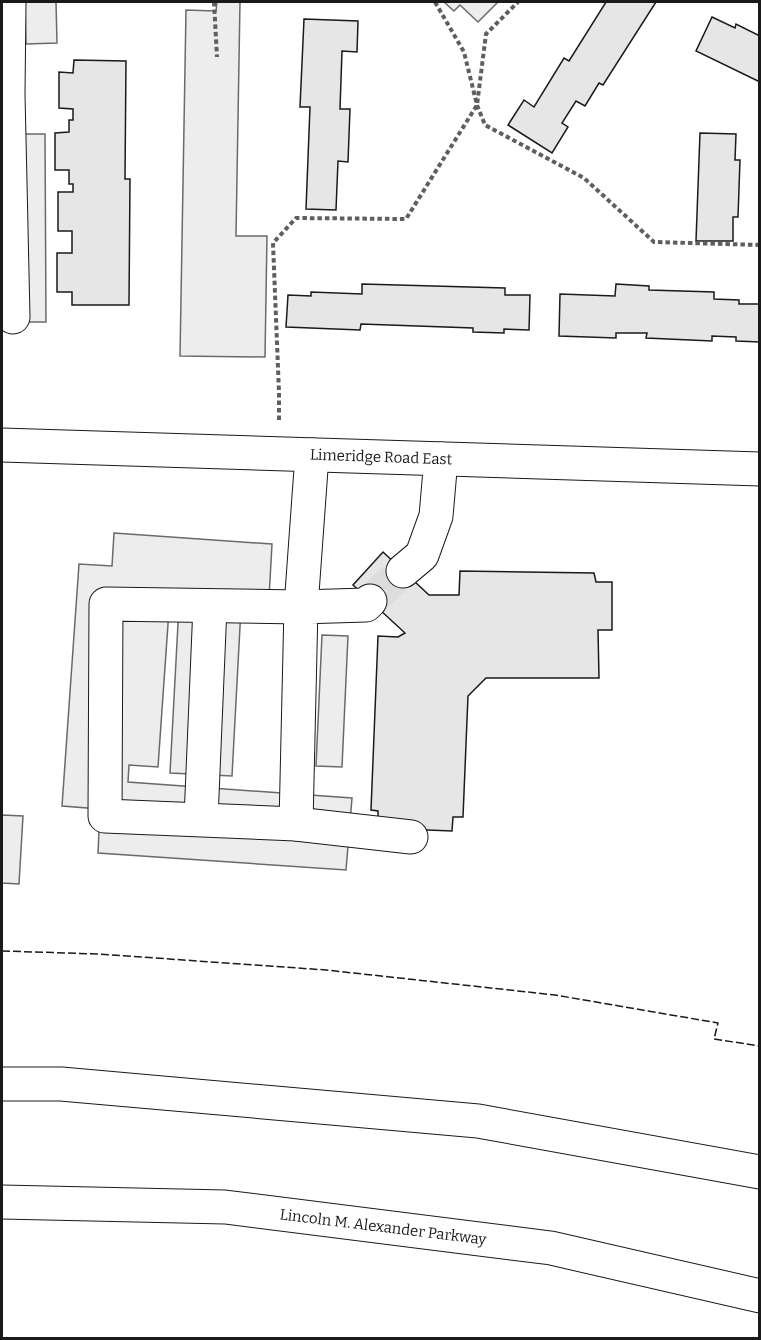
<svg xmlns="http://www.w3.org/2000/svg" width="761" height="1340" font-family="Bitter,serif">
<style>
.parking{fill:#ededed;stroke:#6a6a6a;stroke-width:1.5}
.building{fill:#e6e6e6;stroke:#1a1a1a;stroke-width:1.5}
.lines{fill:none;stroke-linecap:round;stroke-linejoin:round}
.minor-tunnel{stroke:#ddd;stroke-width:33;stroke-dasharray:33 16;stroke-linecap:butt}
.minor-casing{stroke:#1a1a1a;stroke-width:35}
.highway-casing{stroke:#1a1a1a;stroke-width:35}
.path{stroke:#5f5f5f;stroke-width:4;stroke-dasharray:4.5 3;stroke-linecap:butt}
.minor{stroke:#fff;stroke-width:33}
.highway{stroke:#fff;stroke-width:33}
.fence{stroke:#1a1a1a;stroke-width:1.5;stroke-dasharray:8 3;stroke-linecap:butt}
.labels{text-anchor:middle;stroke-width:4.5;stroke-linejoin:round;paint-order:stroke}
.street-label{font-size:15px;fill:#1a1a1a;stroke:#fff}
</style>
<rect width="100%" height="100%" fill="#fff"/>
<g class="parking">
<polygon points="25,2 56,2 57,43 26,44"/>
<polygon points="217,2 240,2 236,236 267,236 265,357 180,356 186,10 216,11"/>
<polygon points="444,2 498,2 478,22 460,5 454,11"/>
<polygon points="2,134 45,134 46,322 2,322"/>
<polygon points="114,533 272,544 269,598 169,610 158,767 129,765 128,782 352,798 346,870 98,853 100,809 62,806 79,564 112,566"/>
<polygon points="179,605 241,608 232,776 170,773"/>
<polygon points="322,635 348,636 342,767 316,766"/>
<polygon points="2,815 23,816 19,884 2,883"/>
</g>
<g class="building">
<polygon points="606,2 656,2 603,85 599,83 585,106 576,101 562,123 568,127 552,153 508,125 524,100 534,107 564,58 569,61"/>
<polygon points="712,17 735,28 736,24 760,36 760,82 696,51"/>
<polygon points="304,19 358,21 357,52 342,51 340,109 350,109 348,162 338,161 336,210 306,209 310,107 300,107"/>
<polygon points="74,60 126,61 125,179 130,179 129,305 72,305 72,292 57,292 57,253 72,253 72,231 58,231 58,192 73,192 73,184 69,184 69,170 55,170 55,133 69,132 69,120 73,120 73,109 59,108 59,72 73,73"/>
<polygon points="700,133 736,134 735,160 740,160 738,217 733,217 733,241 696,241"/>
<polygon points="362,284 505,288 505,295 530,295 529,330 504,329 504,333 473,332 473,328 361,324 360,330 286,327 288,295 311,296 311,292 362,294"/>
<polygon points="616,284 649,286 649,290 714,292 714,299 739,300 739,304 760,304 760,342 736,341 736,337 712,336 712,341 646,338 647,333 616,333 616,338 559,336 560,294 615,296"/>
<polygon points="383,552 429,595 459,595 460,571 594,573 596,582 612,582 612,630 598,630 599,678 486,678 468,696 463,817 453,817 452,831 378,828 378,811 371,810 378,636 398,637 405,633 353,585"/>
</g>
<g class="lines">
<polyline class="minor-tunnel" points="370,601 403,571"/>
<g class="minor-casing">
<g id="minor">
<polyline points="9,2 8,94 13,317"/>
<polyline points="2,445 760,469"/>
<polyline points="312,455 301,607 106,604 105,816 296,824 411,837"/>
<polyline points="403,571 422,555 436,516 441,459"/>
<polyline points="201,819 210,606"/>
<polyline points="296,824 301,607 366,605 370,601"/>
</g>
</g>
<g class="highway-casing">
<g id="highway">
<polyline points="2,1084 61,1084 478,1121 760,1172"/>
<polyline points="2,1202 225,1207 551,1248 760,1296"/>
</g>
</g>
<g class="path">
<polyline points="214,2 217,57"/>
<polyline points="435,2 464,52 477,105 485,125 584,178 654,242 760,245"/>
<polyline points="279,420 279,393 273,243 296,218 406,219 477,105 486,34 518,2"/>
</g>
<use href="#minor" class="minor"/>
<use href="#highway" class="highway"/>
<polyline class="fence" points="2,951 98,954 326,970 555,995 718,1023 714,1039 760,1046"/>
</g>
<g class="labels">
<g class="street-label">
<text transform="translate(381 457) rotate(2)" y="5">Limeridge Road East</text>
<text transform="translate(383 1227) rotate(7)" y="5">Lincoln M. Alexander Parkway</text>
</g>
</g>
<rect width="761" height="1340" fill="none" stroke="#1a1a1a" stroke-width="6"/>
</svg>
